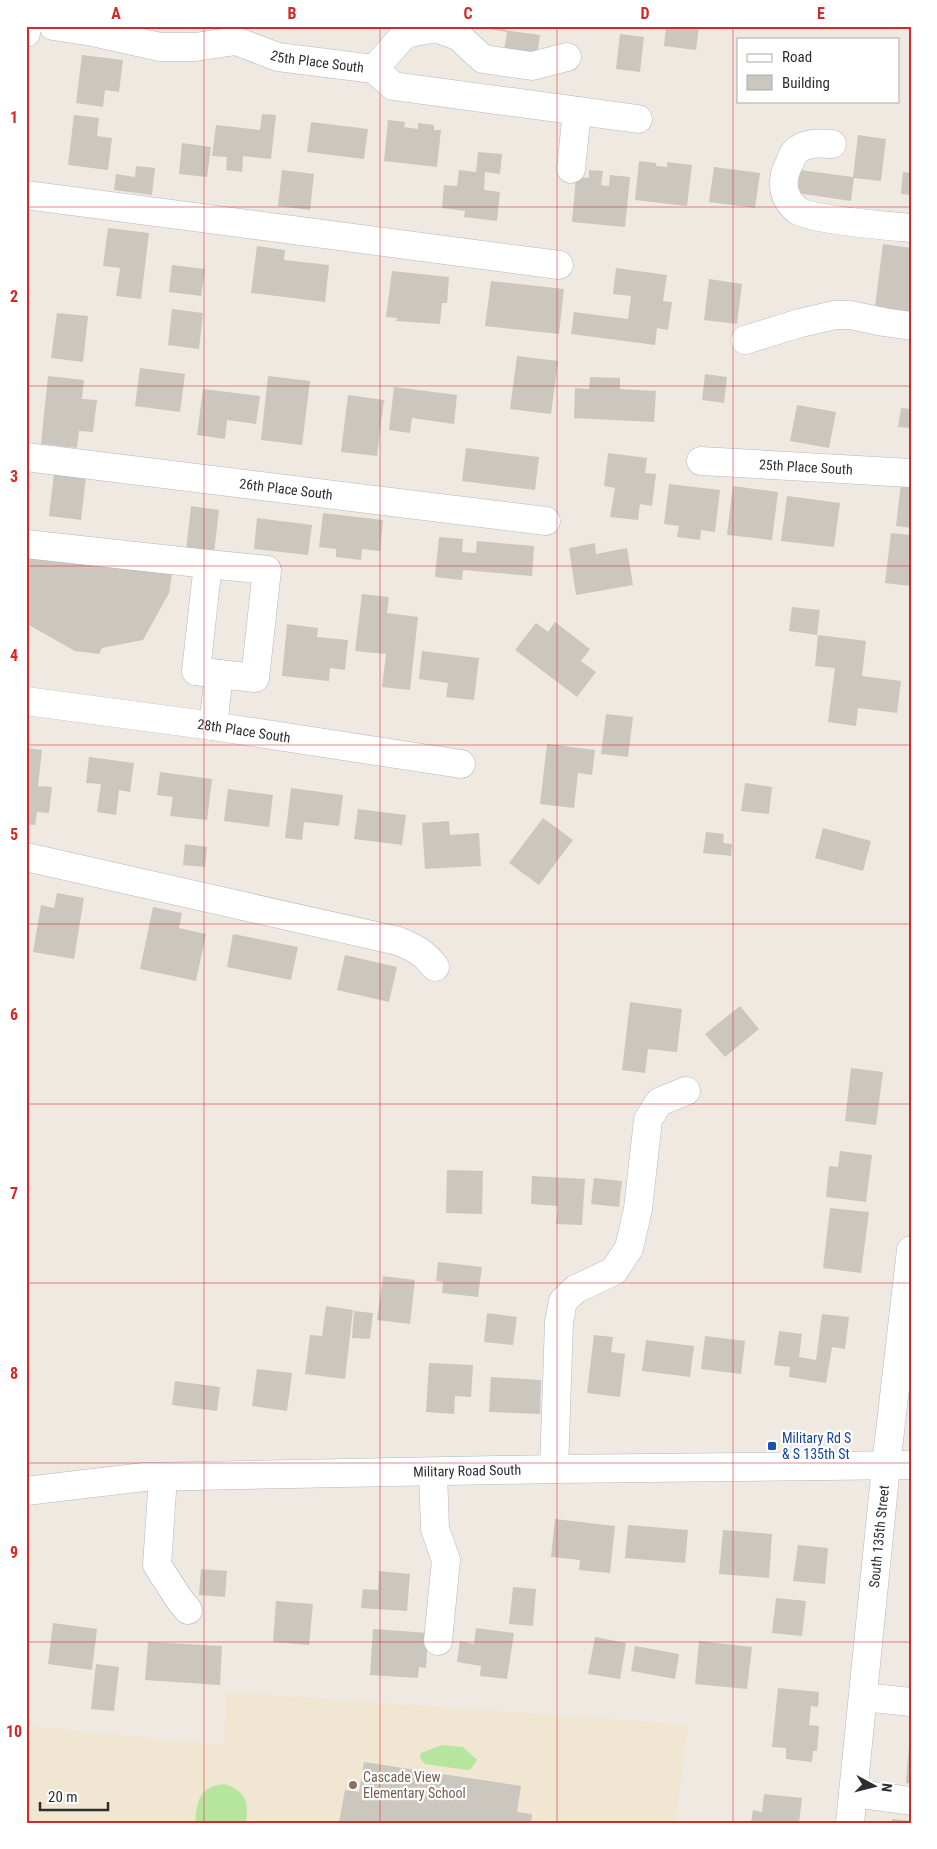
<svg xmlns="http://www.w3.org/2000/svg" width="937" height="1849" font-family="'Roboto Condensed',sans-serif">
<style>
.education{fill:#f0e6d1}
.green{fill:#b6e59e}
.building{fill:#cbc7bf}
.lines{fill:none;stroke-linecap:round;stroke-linejoin:round}
.minor-casing{stroke:#b4b7c1;stroke-width:29}
.minor{stroke:#fff;stroke-width:28}
.grid{fill:none;stroke:#d62828;stroke-width:1;stroke-opacity:0.55}
.transit-dot{fill:#1a4fb4;stroke:#fff;stroke-width:2}
.education-dot{fill:#8d6e63;stroke:#fff;stroke-width:2}
.labels{text-anchor:middle;stroke-width:4.5;stroke-linejoin:round;paint-order:stroke}
.street-label{font-size:14px;fill:#2e2e2e;stroke:#fff}
.transit-label{font-size:14px;fill:#164399;stroke:#fff;text-anchor:start}
.education-label{font-size:14px;fill:#785e54;stroke:#fff;text-anchor:start}
.neatline{fill:none;stroke:#d62828;stroke-width:2}
.grid-label{font-size:16px;text-anchor:middle;font-weight:bold;fill:#d62828}
</style>
<rect width="100%" height="100%" fill="#efe9e1"/>
<polygon class="education" points="227,1692 688,1725 675,1823 26,1823 26,1726 224,1746"/>
<g class="green">
<polygon points="442,1745 463,1747 477,1760 471,1769 467,1770 425,1764 420,1758 421,1753"/>
<path d="M 224,1784 C 246,1791 249,1802 246,1823 L 195,1823 C 197,1800 199,1787 224,1784 Z"/>
</g>
<g class="building">
<polygon points="470,26 505,26 505,30 540,35 537,56 504,51 507,32"/>
<polygon points="666,26 699,26 696,50 664,46"/>
<polygon points="620,34 644,37 640,72 616,69"/>
<polygon points="82,55 123,60 119,92 105,90 103,107 76,103"/>
<polygon points="262,114 276,115 271,159 243,156 242,172 226,170 227,157 212,156 216,125 260,130"/>
<polygon points="74,115 99,118 97,136 112,138 108,170 68,165"/>
<polygon points="388,120 405,122 404,127 418,129 418,123 434,125 434,130 441,130 437,167 384,161"/>
<polygon points="311,122 368,129 364,159 307,152"/>
<polygon points="858,135 886,139 881,181 854,178 851,201 797,193 800,170 853,177"/>
<polygon points="182,143 211,147 207,177 179,174"/>
<polygon points="478,152 502,154 500,174 485,172 484,190 500,192 497,221 464,217 465,211 442,208 444,185 457,186 459,170 476,172"/>
<polygon points="639,161 656,163 656,166 667,167 667,162 692,165 687,206 635,200"/>
<polygon points="136,166 155,168 152,195 114,190 116,174 135,177"/>
<polygon points="714,167 760,173 755,208 709,202"/>
<polygon points="282,170 314,174 310,210 278,206"/>
<polygon points="589,170 603,171 601,185 609,186 610,175 630,177 625,227 572,222 576,177 589,178"/>
<polygon points="903,172 911,173 911,195 901,194"/>
<polygon points="108,228 149,233 141,299 116,296 120,268 103,266"/>
<polygon points="883,244 911,248 911,318 874,314"/>
<polygon points="257,246 285,250 284,260 329,265 325,302 251,293"/>
<polygon points="172,265 205,269 201,296 169,292"/>
<polygon points="616,268 667,275 663,301 672,302 668,330 657,328 655,345 571,334 574,312 628,319 631,296 613,294"/>
<polygon points="392,271 449,277 447,303 442,303 440,324 396,321 397,318 386,317"/>
<polygon points="709,279 742,284 737,324 704,320"/>
<polygon points="491,281 564,289 559,334 485,326"/>
<polygon points="172,309 203,313 199,349 168,345"/>
<polygon points="57,313 88,316 83,362 51,358"/>
<polygon points="517,356 558,361 551,414 510,409"/>
<polygon points="140,368 185,374 180,412 135,406"/>
<polygon points="705,374 727,377 724,403 702,400"/>
<polygon points="48,376 84,380 82,399 97,400 93,432 79,431 77,448 41,444"/>
<polygon points="268,376 310,381 302,445 261,440"/>
<polygon points="590,377 620,378 620,389 656,391 654,422 574,418 575,388 589,389"/>
<polygon points="394,387 457,395 454,424 412,418 410,433 389,430"/>
<polygon points="203,389 260,396 256,424 227,420 225,439 197,435"/>
<polygon points="348,395 384,400 377,456 341,452"/>
<polygon points="797,405 836,412 829,448 790,441"/>
<polygon points="901,408 911,409 911,428 898,427"/>
<polygon points="466,448 539,457 535,490 462,481"/>
<polygon points="608,453 647,458 645,473 656,474 652,506 640,504 638,520 610,517 615,488 604,486"/>
<polygon points="54,473 86,477 81,520 49,516"/>
<polygon points="901,483 911,484 911,528 896,526"/>
<polygon points="669,484 720,490 715,532 701,530 700,540 677,537 679,526 664,524"/>
<polygon points="733,486 778,492 772,540 727,535"/>
<polygon points="787,496 840,503 834,547 781,541"/>
<polygon points="191,506 219,510 213,562 185,559"/>
<polygon points="323,513 383,520 380,551 362,549 361,560 336,557 336,549 319,547"/>
<polygon points="257,518 312,525 308,555 254,549"/>
<polygon points="891,533 911,535 911,586 885,583"/>
<polygon points="439,537 463,539 462,552 476,553 477,541 534,546 532,576 463,570 462,580 435,577"/>
<polygon points="595,543 596,554 627,548 633,585 576,595 569,548"/>
<polygon points="26,554 172,574 169,593 143,640 102,648 99,654 75,651 27,624"/>
<polygon points="362,594 389,597 387,613 418,617 410,690 382,687 386,654 355,651"/>
<polygon points="792,607 820,610 817,635 789,631"/>
<polygon points="555,622 590,649 581,661 596,672 577,697 515,650 536,623 548,632"/>
<polygon points="287,624 318,628 317,637 348,640 345,670 330,668 329,681 282,676"/>
<polygon points="818,635 866,641 862,676 901,681 897,713 858,708 856,726 828,722 835,668 815,666"/>
<polygon points="422,651 479,658 474,700 446,697 448,683 419,679"/>
<polygon points="606,714 633,717 628,757 601,754"/>
<polygon points="547,744 595,750 592,775 578,773 574,808 540,804"/>
<polygon points="26,748 42,750 38,786 52,787 49,813 37,812 35,825 26,824"/>
<polygon points="89,757 134,763 130,792 119,790 116,815 97,812 101,784 86,783"/>
<polygon points="160,772 212,779 207,820 170,816 173,797 157,795"/>
<polygon points="745,783 772,787 769,814 741,811"/>
<polygon points="291,788 343,795 339,826 304,822 302,840 285,838"/>
<polygon points="228,789 273,795 269,827 224,821"/>
<polygon points="358,809 406,815 402,845 354,839"/>
<polygon points="543,818 573,840 539,885 509,863"/>
<polygon points="449,821 450,835 479,833 481,866 425,869 422,823"/>
<polygon points="823,828 871,841 863,871 815,858"/>
<polygon points="706,832 724,834 723,843 732,844 731,856 703,853"/>
<polygon points="185,844 207,847 205,867 183,865"/>
<polygon points="57,893 84,898 74,959 33,952 41,905 54,908"/>
<polygon points="153,907 182,913 179,928 206,934 196,981 140,969"/>
<polygon points="233,934 298,947 291,980 227,967"/>
<polygon points="345,955 397,967 389,1002 337,990"/>
<polygon points="630,1002 682,1009 677,1052 648,1049 645,1073 622,1070"/>
<polygon points="740,1006 759,1029 725,1057 705,1034"/>
<polygon points="851,1068 883,1072 876,1125 845,1121"/>
<polygon points="840,1151 872,1155 866,1202 826,1197 829,1166 838,1167"/>
<polygon points="447,1170 483,1171 482,1214 446,1213"/>
<polygon points="532,1176 585,1179 582,1225 556,1224 558,1206 531,1204"/>
<polygon points="594,1178 622,1181 619,1207 591,1204"/>
<polygon points="830,1208 869,1212 861,1273 823,1268"/>
<polygon points="438,1262 482,1267 478,1297 442,1293 443,1282 436,1281"/>
<polygon points="383,1276 415,1280 410,1324 377,1320"/>
<polygon points="326,1306 353,1310 345,1379 305,1374 310,1335 322,1336"/>
<polygon points="354,1311 373,1313 370,1339 352,1338"/>
<polygon points="487,1313 517,1317 513,1345 484,1342"/>
<polygon points="822,1314 849,1317 845,1349 832,1347 826,1383 789,1377 790,1367 774,1365 779,1331 802,1334 799,1357 816,1360"/>
<polygon points="594,1335 613,1337 611,1352 625,1354 620,1397 587,1393"/>
<polygon points="705,1336 745,1341 741,1374 701,1369"/>
<polygon points="646,1340 694,1346 690,1377 642,1371"/>
<polygon points="429,1363 473,1365 471,1397 455,1396 454,1414 426,1412"/>
<polygon points="257,1369 292,1373 287,1411 252,1406"/>
<polygon points="491,1377 541,1380 540,1414 489,1412"/>
<polygon points="175,1381 220,1387 217,1411 172,1405"/>
<polygon points="555,1519 615,1526 610,1573 579,1570 580,1560 551,1557"/>
<polygon points="628,1525 688,1530 685,1563 625,1558"/>
<polygon points="723,1530 772,1534 769,1578 719,1574"/>
<polygon points="798,1545 828,1548 825,1584 793,1581"/>
<polygon points="201,1569 227,1571 225,1597 199,1595"/>
<polygon points="379,1571 410,1574 407,1611 361,1608 363,1589 378,1590"/>
<polygon points="513,1587 536,1589 533,1626 509,1624"/>
<polygon points="776,1598 806,1601 802,1636 772,1633"/>
<polygon points="276,1601 313,1604 309,1645 273,1642"/>
<polygon points="53,1623 97,1629 92,1670 48,1664"/>
<polygon points="476,1628 514,1633 507,1679 480,1676 481,1666 457,1662 460,1641 474,1644"/>
<polygon points="373,1629 428,1633 426,1668 419,1667 418,1678 370,1675"/>
<polygon points="595,1637 626,1643 620,1679 588,1674"/>
<polygon points="699,1641 752,1647 747,1689 695,1684"/>
<polygon points="148,1642 222,1646 220,1685 145,1680"/>
<polygon points="635,1646 679,1654 675,1679 631,1671"/>
<polygon points="96,1664 119,1667 114,1711 91,1709"/>
<polygon points="778,1688 819,1692 818,1707 811,1706 809,1725 819,1726 817,1751 813,1751 812,1762 786,1759 786,1748 772,1747"/>
<polygon points="909,1745 911,1745 911,1784 906,1783"/>
<polygon points="364,1762 521,1786 517,1812 532,1814 531,1823 339,1823 345,1790 359,1792"/>
<polygon points="764,1794 802,1798 799,1823 751,1823 753,1810 762,1812"/>
<polygon points="892,1819 911,1821 911,1823 892,1823"/>
</g>
<g class="lines">
<g class="minor-casing">
<g id="minor">
<path id="s1" d="M 53,26 L 93,32 L 160,47 L 195,47 L 236,41 L 278,57 L 374,69 L 393,86 L 638,119"/>
<polyline points="26,33 27,26"/>
<polyline points="374,69 405,34 436,28 458,36 483,59 532,66 567,57"/>
<path d="M 832,144 C 820,143 805,142 795,152 C 793,154 791,159 790,162 C 781,178 781,197 797,210 C 811,220 890,226 911,228"/>
<polyline points="571,169 577,111"/>
<polyline points="26,195 559,265"/>
<polyline points="745,340 800,323 835,315 850,315 884,322 911,326"/>
<path id="s2" d="M 26,457 L 546,521"/>
<path id="s3" d="M 701,461 L 911,473"/>
<polyline points="26,544 208,564 196,671 219,674"/>
<polyline points="208,564 267,570 255,678 219,674 213,726"/>
<path id="s4" d="M 26,701 L 213,726 L 461,764"/>
<path d="M 26,857 L 398,941 C 413,947 425,953 435,967"/>
<polyline points="554,1469 559,1322 563,1301 576,1289 614,1271 629,1248 638,1209 648,1120 659,1102 686,1091"/>
<polyline points="433,1472 435,1529 446,1560 438,1641"/>
<polyline points="163,1477 157,1565 179,1599 188,1610"/>
<path id="s5" d="M 26,1491 L 144,1477 L 554,1469 L 911,1465"/>
<polyline points="863,1697 911,1702"/>
<polyline points="853,1793 911,1801"/>
<path id="s6" d="M 850,1823 L 886,1466 L 911,1250"/>
</g>
</g>
<use href="#minor" class="minor"/>
</g>
<path class="grid" d="M 204,26 L 204,1823M 380,26 L 380,1823M 557,26 L 557,1823M 733,26 L 733,1823M 26,207 L 911,207M 26,386 L 911,386M 26,566 L 911,566M 26,745 L 911,745M 26,924 L 911,924M 26,1104 L 911,1104M 26,1283 L 911,1283M 26,1463 L 911,1463M 26,1642 L 911,1642"/>
<rect class="transit-dot" x="767" y="1441" width="10" height="10" rx="2.5"/>
<circle class="education-dot" cx="353" cy="1785" r="5"/>
<g class="labels">
<g class="street-label">
<text dy="5" stroke="none"><textPath href="#s1" startOffset="270">25th Place South</textPath></text>
<text dy="5" stroke="none"><textPath href="#s3" startOffset="105">25th Place South</textPath></text>
<text dy="5" stroke="none"><textPath href="#s2" startOffset="262">26th Place South</textPath></text>
<text dy="5" stroke="none"><textPath href="#s4" startOffset="220">28th Place South</textPath></text>
<text dy="5" stroke="none"><textPath href="#s5" startOffset="442">Military Road South</textPath></text>
<text dy="5" stroke="none"><textPath href="#s6" startOffset="288">South 135th Street</textPath></text>
</g>
<g class="transit-label">
<text x="782" y="1443">Military Rd S<tspan x="782" dy="16">&amp; S 135th St</tspan></text>
</g>
<g class="education-label">
<text x="363" y="1782">Cascade View<tspan x="363" dy="16">Elementary School</tspan></text>
</g>
</g>
<rect width="937" height="1849" fill="none" stroke="#ffffff" stroke-width="55"/>
<rect x="737" y="38" width="162" height="65" fill="#ffffff" stroke="#ababab"/>
<rect x="747" y="54" width="25" height="8" fill="#ffffff" stroke="#ababab"/>
<text x="782" y="62" font-size="15" fill="#2e2e2e">Road</text>
<rect x="747" y="75" width="25" height="15" fill="#cbc7bf" stroke="#ababab"/>
<text x="782" y="88" font-size="15" fill="#2e2e2e">Building</text>
<g transform="translate(874 1786) rotate(97)" stroke="#ffffff" stroke-width="4" paint-order="stroke">
<path d="M0-4L9 19L0 12L-9 19Z" fill="#2e2e2e"/>
<text y="-8" font-size="14" font-weight="bold" text-anchor="middle" fill="#2e2e2e">N</text>
</g>
<path d="M40 1802v8h68v-8" fill="none" stroke="#2e2e2e" stroke-width="2.5"/>
<text x="48" y="1802" font-size="15" fill="#2e2e2e" stroke="#ffffff" stroke-width="4" paint-order="stroke">20 m</text>
<rect x="28" y="28" width="882" height="1794" class="neatline"/>
<g class="grid-label">
<text x="116" y="19">A</text>
<text x="292" y="19">B</text>
<text x="468" y="19">C</text>
<text x="645" y="19">D</text>
<text x="821" y="19">E</text>
<text x="14" y="123">1</text>
<text x="14" y="302">2</text>
<text x="14" y="482">3</text>
<text x="14" y="661">4</text>
<text x="14" y="840">5</text>
<text x="14" y="1020">6</text>
<text x="14" y="1199">7</text>
<text x="14" y="1379">8</text>
<text x="14" y="1558">9</text>
<text x="14" y="1737">10</text>
</g>
</svg>
